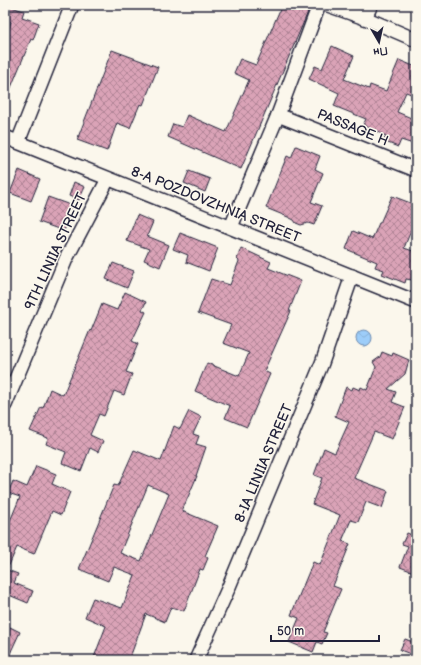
<svg xmlns="http://www.w3.org/2000/svg" width="421" height="665" font-family="'Balsamiq Sans',sans-serif">
<style>
.water{fill:url(#water-waves);stroke:#6c89ad}
.building{fill:url(#building-cross-hatch);stroke:#22223b;fill-rule:evenodd}
.lines{fill:none;stroke-linecap:round;stroke-linejoin:round}
.minor-casing{stroke:#22223b;stroke-width:16}
.minor{stroke:#fbf7ec;stroke-width:13}
.labels{text-anchor:middle;stroke-width:3;stroke-linejoin:round;paint-order:stroke}
.street-label{font-size:14px;fill:#22223b;stroke:#fbf7ec}
</style>
<defs>
<pattern id="water-waves" width="16" height="10" patternUnits="userSpaceOnUse"><rect width="16" height="10" fill="#9dcdf9"/><path d="M0 5q4-4 8 0t8 0" fill="none" stroke="#87b0d6"/></pattern>
<pattern id="building-cross-hatch" width="8" height="8" patternUnits="userSpaceOnUse"><rect width="8" height="8" fill="#daa3b7"/><path d="M0 0l8 8M0 8l8-8" fill="none" stroke="#b08496"/></pattern>
</defs>
<rect width="100%" height="100%" fill="#fbf7ec"/>
<filter id="ink" filterUnits="userSpaceOnUse"><feTurbulence type="fractalNoise" baseFrequency=".025" numOctaves="2"/><feDisplacementMap in="SourceGraphic" scale="8" xChannelSelector="R" yChannelSelector="G"/><feConvolveMatrix kernelMatrix="1 2 1 2 8 2 1 2 1" color-interpolation-filters="sRGB"/></filter>
<g filter="url(#ink)">
<circle class="water" cx="364" cy="338" r="8"/>
<g class="building">
<polygon points="5,5 24,11 22,17 39,23 33,40 31,39 5,102 5,40 11,22 5,20"/>
<polygon points="282,5 292,5 308,12 241,169 168,137 173,124 182,127 187,115 226,132 249,80 234,73 240,59 256,65"/>
<polygon points="332,46 354,56 344,79 369,89 370,85 386,91 399,60 416,67 416,96 406,92 397,112 416,120 416,145 401,140 398,147 383,141 386,136 363,125 366,119 334,106 339,93 309,79 315,66 322,69"/>
<polygon points="112,50 158,67 143,105 140,104 130,128 117,123 107,151 77,140"/>
<polygon points="296,146 320,156 315,169 323,173 311,202 322,206 314,225 308,223 301,225 296,223 294,220 288,217 266,208 287,156 291,158"/>
<polygon points="19,170 40,179 31,201 10,193"/>
<polygon points="189,171 210,179 205,192 184,183"/>
<polygon points="74,182 85,187 79,200 69,196"/>
<polygon points="392,196 416,205 416,218 404,248 416,252 416,269 412,280 406,279 405,283 382,274 384,270 375,267 377,262 346,249 353,231 372,239 379,223 380,223"/>
<polygon points="48,197 73,206 64,231 39,222"/>
<polygon points="137,215 153,222 147,236 169,245 160,267 144,260 149,249 127,241"/>
<polygon points="180,233 218,248 209,271 186,262 188,255 173,249"/>
<polygon points="241,248 271,262 268,268 301,281 289,311 291,311 264,371 270,374 247,427 225,418 230,406 195,391 207,363 239,376 249,353 223,343 231,325 198,313 211,279 230,285 239,261 237,259"/>
<polygon points="113,263 134,271 127,288 106,279"/>
<polygon points="125,292 146,302 142,310 146,312 132,341 138,344 126,372 132,374 124,395 114,391 104,416 99,414 90,435 103,441 98,452 90,448 81,471 62,463 66,452 46,444 48,438 30,431 41,407 43,408 50,389 63,395 90,330 91,331 102,304 117,310"/>
<polygon points="382,352 392,356 393,353 409,360 405,374 388,389 396,392 392,402 405,407 392,439 374,432 354,478 388,491 382,508 366,502 358,522 351,520 342,541 350,544 333,586 341,589 323,632 327,633 322,644 317,642 313,652 289,642 299,618 291,615 313,562 320,565 340,515 312,504 322,478 314,475 324,448 335,453 349,422 335,416 346,387 352,390 353,387 360,390 361,387 367,390 376,367 373,362 380,357"/>
<path d="M 189,411 L 201,417 L 193,434 L 199,436 L 196,444 L 206,447 L 196,476 L 197,476 L 182,511 L 218,526 L 205,556 L 208,558 L 203,570 L 200,569 L 184,611 L 171,607 L 165,622 L 146,614 L 129,660 L 93,660 L 106,626 L 85,617 L 93,598 L 122,608 L 135,575 L 114,567 L 108,581 L 79,569 L 114,485 L 118,486 L 134,450 L 161,461 L 174,426 L 180,429 ZM 148,485 L 169,494 L 141,561 L 120,553 Z"/>
<polygon points="36,466 56,474 52,484 70,492 61,515 52,511 34,554 17,547 7,570 18,574 14,583 33,591 28,603 9,595 5,604 5,533 20,497 8,493 13,481 27,487"/>
<polygon points="415,528 416,528 416,573 400,567 408,546 402,544 407,533 412,535"/>
<polygon points="10,627 20,632 7,660 5,660 5,637"/>
<polygon points="405,639 416,643 416,656 400,650"/>
</g>
<g class="lines">
<g class="minor-casing">
<g id="minor">
<polyline points="328,5 365,18 416,40"/>
<polyline points="365,18 371,5"/>
<polyline points="278,115 416,170"/>
<polyline points="5,137 416,302"/>
<polyline points="18,142 72,5"/>
<polyline points="231,227 278,115 319,5"/>
<polyline points="5,405 66,259 108,179"/>
<polyline points="196,660 228,589 322,363 352,276"/>
</g>
</g>
<use href="#minor" class="minor"/>
</g>
</g>
<g class="labels">
<g class="street-label">
<text transform="translate(353 127) rotate(22)" y="5">PASSAGE H</text>
<text transform="translate(216 204) rotate(22)" y="5">8-A POZDOVZHNIA STREET</text>
<text transform="translate(55 251) rotate(-65)" y="5">9TH LINIIA STREET</text>
<text transform="translate(263 463) rotate(-67)" y="5">8-IA LINIIA STREET</text>
</g>
</g>
<rect width="421" height="665" fill="none" stroke="#fbf7ec" stroke-width="20"/>
<rect x="10" y="10" width="401" height="645" fill="none" stroke="#22223b" stroke-width="1.5" filter="url(#ink)"/>
<g transform="translate(379 42) rotate(171)" stroke="#fbf7ec" stroke-width="3" paint-order="stroke">
<path d="M0-3L7 15L0 10L-7 15Z" fill="#22223b"/>
<text y="-6" font-size="11" font-weight="bold" text-anchor="middle" fill="#22223b">Пн</text>
</g>
<path d="M271 635v6h108v-6" fill="none" stroke="#22223b" stroke-width="2"/>
<text x="277" y="635" font-size="12" fill="#22223b" stroke="#fbf7ec" stroke-width="3" paint-order="stroke">50 m</text>
</svg>
